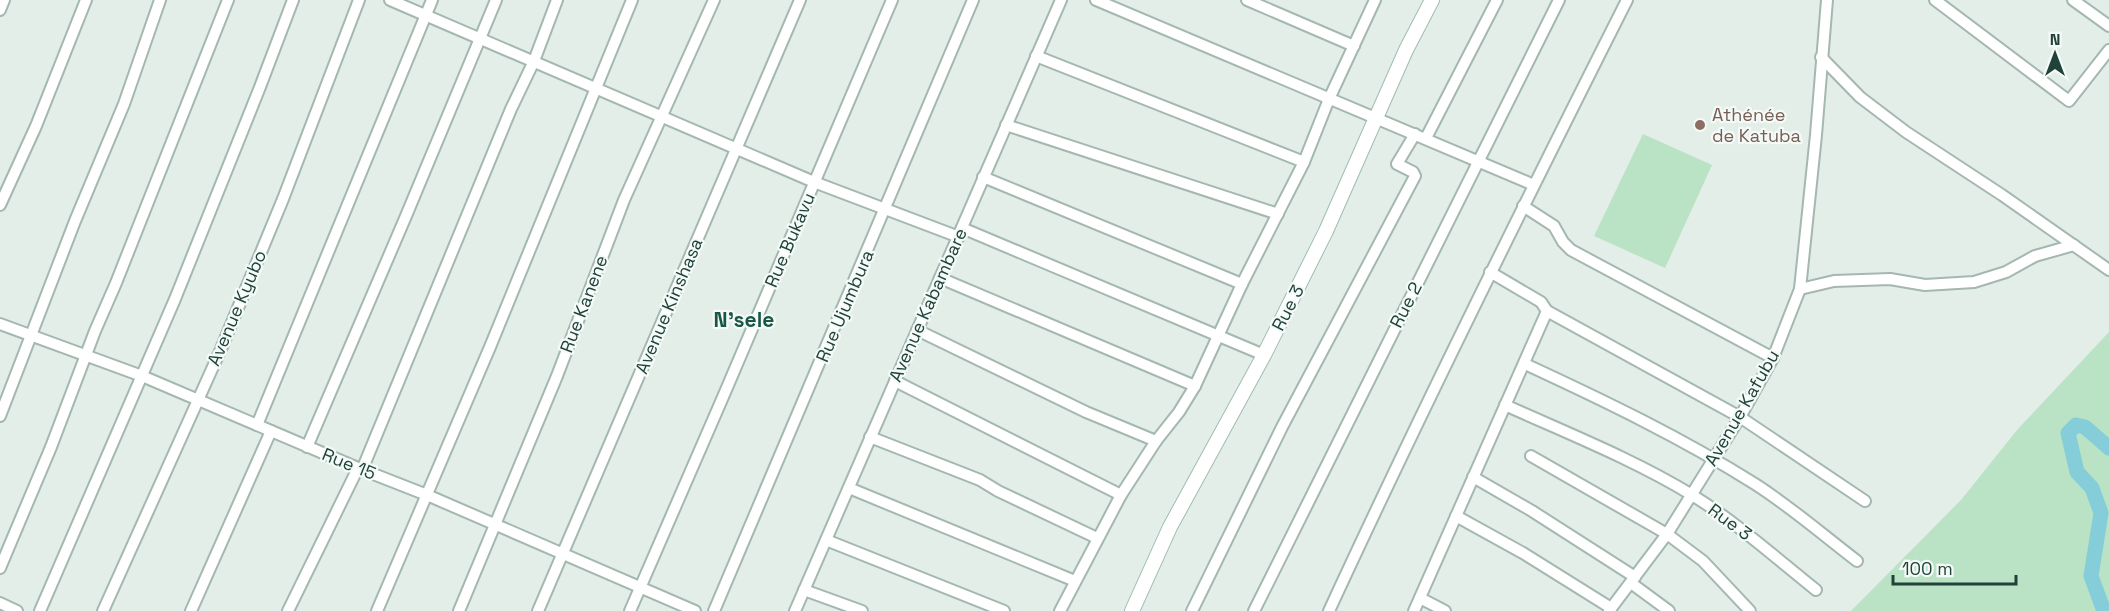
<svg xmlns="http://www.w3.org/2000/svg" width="2109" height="611" font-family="'Space Grotesk',sans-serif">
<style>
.green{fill:#bae2c4}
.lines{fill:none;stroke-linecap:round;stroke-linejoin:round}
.river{stroke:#85cdd9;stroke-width:15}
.street-casing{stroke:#a5b7b1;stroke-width:14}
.secondary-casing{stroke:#a0bcb1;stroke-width:16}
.street{stroke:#fff;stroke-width:10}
.secondary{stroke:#fff;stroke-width:14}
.education-dot{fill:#8d6e63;stroke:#f4faf7;stroke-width:2}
.labels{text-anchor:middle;stroke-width:4.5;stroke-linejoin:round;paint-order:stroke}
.education-label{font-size:18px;fill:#785e54;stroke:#f4faf7;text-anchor:start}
.street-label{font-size:18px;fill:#204239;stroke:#f4faf7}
.quarter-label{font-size:21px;font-weight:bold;fill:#1a5747;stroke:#f4faf7}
</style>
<rect width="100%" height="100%" fill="#e3eee9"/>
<g class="green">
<polygon points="1643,134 1712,165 1665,268 1594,236"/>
<polygon points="2109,332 2109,611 1851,611 1961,500 2017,430"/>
</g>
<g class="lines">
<polyline class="river" points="2104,611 2091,576 2101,513 2092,488 2077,472 2068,433 2076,425 2085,427 2109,448"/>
<g class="street-casing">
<g id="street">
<polyline points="390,0 814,182 959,237"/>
<polyline points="1096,0 1534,185"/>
<polyline points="1247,0 1354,46"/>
<polyline points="1935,0 2069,101 2109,50"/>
<polyline points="2073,0 2109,26"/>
<polyline points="0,10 4,0"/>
<polyline points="1036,56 1304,162"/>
<polyline points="1821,57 1860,97 1906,132 2002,195 2109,270"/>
<polyline points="1006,125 1278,214"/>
<polyline points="1426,138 1497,0"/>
<polyline points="983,177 1242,284"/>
<polyline points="0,205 36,126 86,0"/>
<polyline points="1523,206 1554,226 1563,242 1571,250 1773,358"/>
<polyline points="962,228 1264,355"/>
<polyline points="1490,272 1541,302 1547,311 1740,417 1865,501"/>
<polyline points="940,278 1195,386"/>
<polyline points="1800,289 1834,281 1890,279 1925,285 1974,282 2006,272 2035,256 2074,245"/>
<polyline points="0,324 142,376 358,468 427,495 695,611"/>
<polyline points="917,330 1086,412 1156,441"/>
<path d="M 1525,364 C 1603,400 1682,438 1755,484 C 1791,507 1823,535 1857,561"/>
<polyline points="895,381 1121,495"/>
<path d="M 1505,405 C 1567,433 1635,460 1692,495 C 1736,522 1776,558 1816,590"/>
<polyline points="0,416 75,221 124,104 160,0"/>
<polyline points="257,425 432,0"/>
<polyline points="870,437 980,480 998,491 1097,538"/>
<polyline points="307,447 406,216 496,0"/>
<polyline points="1531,456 1667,534 1703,561 1750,611"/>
<polyline points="362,470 511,109 534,61 557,0"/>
<polyline points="1473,477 1532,511 1635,577"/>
<polyline points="849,488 1075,581"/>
<polyline points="1456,516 1523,553 1611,608"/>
<polyline points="826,540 1004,611"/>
<polyline points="0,568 51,447 95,331 116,283 228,0"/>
<polyline points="1631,583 1669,611"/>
<polyline points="804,590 862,611"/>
<polyline points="1420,598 1445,611"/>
<polyline points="0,603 17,611"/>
<polyline points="40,611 175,299 260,87 293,0"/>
<polyline points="103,611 221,349 283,199 359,0"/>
<polyline points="191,611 271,431"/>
<polyline points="288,611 358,468"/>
<polyline points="377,611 490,347 632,0"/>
<polyline points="459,611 557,376 624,200 714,0"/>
<polyline points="538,611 800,0"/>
<polyline points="630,611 726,390 892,0"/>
<polyline points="714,611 973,0"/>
<polyline points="795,611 1061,0"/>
<polyline points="1060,611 1121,495 1156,441 1179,412 1195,386 1242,284 1304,162 1329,99 1375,0"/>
<polyline points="1192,611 1282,427 1415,176 1413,172 1397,164 1415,134"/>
<polyline points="1254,611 1559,0"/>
<path d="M 1329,611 C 1424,405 1525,202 1627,0"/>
<polyline points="1414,611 1547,311"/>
<polyline points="1609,611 1667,534 1740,417 1773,358 1800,289 1816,135 1827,0"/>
</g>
</g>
<g class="secondary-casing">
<polyline id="secondary" points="1132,611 1170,527 1264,355 1326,231 1406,50 1432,0"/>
</g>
<use href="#street" class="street"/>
<use href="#secondary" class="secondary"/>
</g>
<circle class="education-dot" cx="1700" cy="125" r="6"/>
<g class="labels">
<g class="education-label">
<text x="1712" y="121">Athénée<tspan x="1712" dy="21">de Katuba</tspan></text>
</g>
<g class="street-label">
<text transform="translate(790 240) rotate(-67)" y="6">Rue Bukavu</text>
<text transform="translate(584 304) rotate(-69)" y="6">Rue Kanene</text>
<text transform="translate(928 305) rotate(-66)" y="6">Avenue Kabambare</text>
<text transform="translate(1406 305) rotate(-63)" y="6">Rue 2</text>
<text transform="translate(669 306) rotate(-67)" y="6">Avenue Kinshasa</text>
<text transform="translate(845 306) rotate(-67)" y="6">Rue Ujumbura</text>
<text transform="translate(237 308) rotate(-67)" y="6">Avenue Kyubo</text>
<text transform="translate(1288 308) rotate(-63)" y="6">Rue 3</text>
<text transform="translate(1742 408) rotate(-60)" y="6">Avenue Kafubu</text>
<text transform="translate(349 464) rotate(22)" y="6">Rue 15</text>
<text transform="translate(1730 522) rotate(36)" y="6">Rue 3</text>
</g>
<g class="quarter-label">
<text x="744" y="327">N'sele</text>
</g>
</g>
<g transform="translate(2055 54)" stroke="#f4faf7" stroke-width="4.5" paint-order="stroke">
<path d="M0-4.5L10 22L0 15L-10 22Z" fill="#204239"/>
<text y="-9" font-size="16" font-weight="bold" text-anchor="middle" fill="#204239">N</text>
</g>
<path d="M1893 575v9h123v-9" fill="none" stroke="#204239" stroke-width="3"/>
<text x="1902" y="575" font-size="18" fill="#204239" stroke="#f4faf7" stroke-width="4.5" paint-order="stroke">100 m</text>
</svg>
